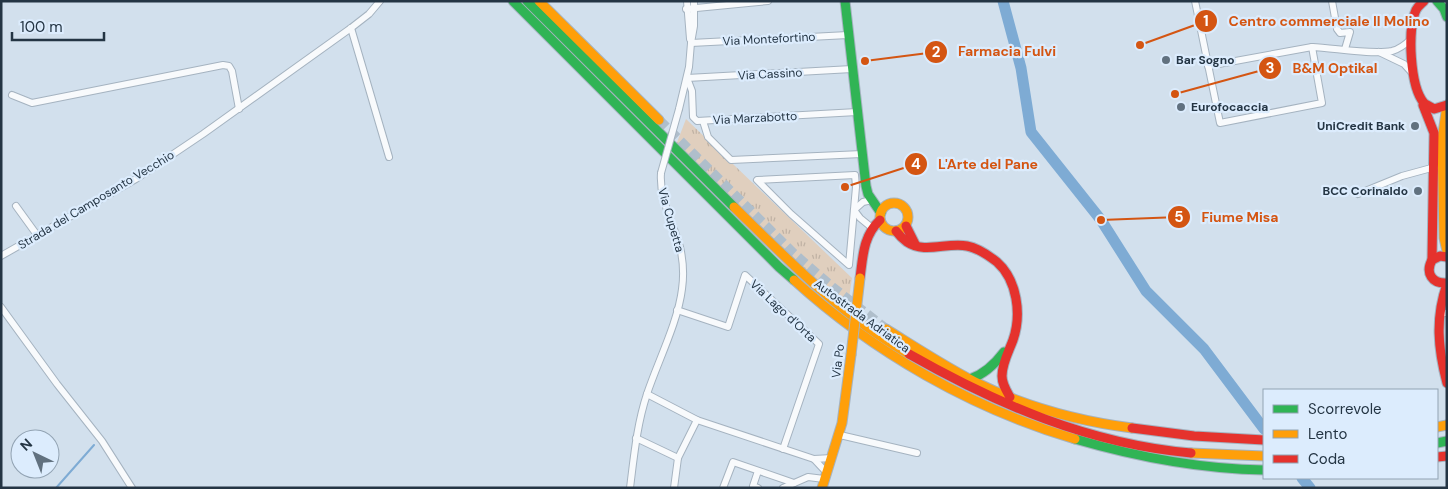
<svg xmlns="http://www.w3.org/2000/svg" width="1448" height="489" font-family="'DM Sans',sans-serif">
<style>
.park{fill:url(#park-tufts)}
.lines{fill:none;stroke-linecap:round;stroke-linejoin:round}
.stream{stroke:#7eabd4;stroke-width:2}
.river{stroke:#7eabd4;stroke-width:11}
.primary-tunnel{stroke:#afbecb;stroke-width:10;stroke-dasharray:10 5;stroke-linecap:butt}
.street-casing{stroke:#a5b3c0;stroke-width:8}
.fast-casing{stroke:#a5b3c0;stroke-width:11}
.slow-casing{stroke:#a5b3c0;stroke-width:11}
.jam-casing{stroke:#a5b3c0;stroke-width:11}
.street{stroke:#f8fafc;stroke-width:6}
.fast{stroke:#30b455;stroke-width:9}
.slow{stroke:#ff9f0a;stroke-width:9}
.jam{stroke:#e5322d;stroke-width:9}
.street-bridge-casing{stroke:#a5b3c0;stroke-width:8;stroke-linecap:butt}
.slow-bridge-casing{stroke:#a5b3c0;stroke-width:11;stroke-linecap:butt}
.street-bridge{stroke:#f8fafc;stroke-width:6}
.slow-bridge{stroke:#ff9f0a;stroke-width:9}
.poi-dot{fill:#61717f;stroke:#dcecfd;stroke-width:2}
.labels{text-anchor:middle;stroke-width:4.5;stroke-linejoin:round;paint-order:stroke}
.street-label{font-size:12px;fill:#243544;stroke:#dcecfd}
.poi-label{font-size:12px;font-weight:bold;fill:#243544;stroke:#dcecfd;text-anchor:start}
.leader{fill:none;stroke:#d45512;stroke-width:2}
.callout-dot{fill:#d45512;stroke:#dcecfd;stroke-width:2}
.mark-label{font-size:15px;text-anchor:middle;font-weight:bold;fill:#fff}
.callout-label{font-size:14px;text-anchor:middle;font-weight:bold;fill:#d45512;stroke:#dcecfd;stroke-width:4.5;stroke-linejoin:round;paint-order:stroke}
</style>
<defs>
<pattern id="park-tufts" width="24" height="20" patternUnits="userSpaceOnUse" patternTransform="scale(1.25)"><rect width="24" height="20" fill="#e0cfbe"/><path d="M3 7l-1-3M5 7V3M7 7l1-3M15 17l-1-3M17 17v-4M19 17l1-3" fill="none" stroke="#c0b2a4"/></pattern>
</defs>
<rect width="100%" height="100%" fill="#d2e0ed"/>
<polygon class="park" points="686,119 852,278 848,305 803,268 676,145"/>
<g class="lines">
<polyline class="stream" points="56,488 94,445"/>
<g class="river">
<polyline points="1003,1 1021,68 1031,132 1101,220 1146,291 1204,349 1264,429"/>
<polyline points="1302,478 1310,488"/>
</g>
<polyline class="primary-tunnel" points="659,120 793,253 832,287 886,329"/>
<g class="street-casing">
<g id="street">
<polyline points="687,1 690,39"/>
<path d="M 1195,1 L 1220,123 L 1322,103 L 1312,47 C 1335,48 1370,55 1392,51 C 1400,49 1406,44 1412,38"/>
<polyline points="1332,1 1337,29 1340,33 1350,32 1345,49"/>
<polyline points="686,9 768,1"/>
<polyline points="351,28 389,157"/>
<polyline points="691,43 848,35"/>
<polyline points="1379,52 1404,64 1414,75"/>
<polyline points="1208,66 1312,47"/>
<polyline points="687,78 692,91 693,117 697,121 857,112"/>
<polyline points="687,78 852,69"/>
<polyline points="12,95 32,103 223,65 229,66 232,71 239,109"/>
<polyline points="679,109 689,67 691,43 694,26 694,1"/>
<polyline points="703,121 708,137 731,160 862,154"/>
<polygon points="855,175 856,187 849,265 791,214 757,180"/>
<polyline points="1358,194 1402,176 1435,167"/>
<polyline points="16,206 37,235"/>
<polyline points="871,227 860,218 854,210 863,202 872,200"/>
<polyline points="1,256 136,179 203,134 351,28 369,14 380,1"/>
<polyline points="1,307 57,384 102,441 132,488"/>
<polyline points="677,310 728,327 745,275 819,344 783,449"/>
<polyline points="1439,313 1447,313"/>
<polyline points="647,394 697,420 814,459"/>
<polyline points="840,435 917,453"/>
<polyline points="636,438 678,458"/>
<polyline points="827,473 814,459 832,458"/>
<path d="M 630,488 C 634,456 637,424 647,394 C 658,361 678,322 682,289 C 684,275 683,260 680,247 C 673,222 659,199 661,173"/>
<polyline points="674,488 678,458 697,420"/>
<polyline points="723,488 733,462 794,483"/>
<polyline points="758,488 753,486 758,471"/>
<polyline points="783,488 808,477 824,479"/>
</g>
</g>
<g class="fast-casing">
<g id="fast">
<polyline points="513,1 779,267 794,280"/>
<polyline points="527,1 734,207"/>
<polyline points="845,1 866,186 868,194 881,213"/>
<polyline points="1437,1 1444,9 1447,17"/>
<path d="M 970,379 C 985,374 995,364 1004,352"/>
<path d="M 1075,439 C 1137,457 1200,469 1264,470"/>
<polyline points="1437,443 1447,441"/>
</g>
</g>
<g class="slow-casing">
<g id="slow">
<polyline points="539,1 659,120"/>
<polyline points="1447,105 1442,140 1444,238 1447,251"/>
<circle cx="894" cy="217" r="14"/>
<path d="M 734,207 C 788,260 842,316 909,354"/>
<path d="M 794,280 C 873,352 973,409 1075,439"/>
<path d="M 886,329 C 915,347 944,366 975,382 C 1023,406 1078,421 1132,428"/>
<polyline points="1437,427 1447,425"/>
<polyline points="1191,453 1264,456"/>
<polyline points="822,488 842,423 851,355"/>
</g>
</g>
<g class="jam-casing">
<g id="jam">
<path d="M 1424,1 C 1421,4 1418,6 1416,10 C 1407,29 1410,87 1424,103 C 1426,105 1431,107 1434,109 L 1447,105"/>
<polyline points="1423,105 1434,133 1432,260"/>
<polyline points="906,226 915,244"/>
<path d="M 896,231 C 899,235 903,239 907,242 C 925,254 947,242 967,246 C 978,248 988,255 997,262 C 1017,280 1022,314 1013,340 C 1009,351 1002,363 1002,376 C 1002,384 1006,390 1010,397"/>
<path d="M 1447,257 L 1440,256 L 1432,260 C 1425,273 1432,284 1447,283"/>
<path d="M 860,278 C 863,256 863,236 880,220"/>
<path d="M 1447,284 C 1435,318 1438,349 1447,383"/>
<path d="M 909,354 C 997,404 1089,444 1191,453"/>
<polyline points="1132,428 1194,436 1264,440"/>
<polyline points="1437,457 1447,456"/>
</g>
</g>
<use href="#street" class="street"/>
<use href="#fast" class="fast"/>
<use href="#slow" class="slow"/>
<use href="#jam" class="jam"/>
<g class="street-bridge-casing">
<polyline id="street-bridge" points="661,173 679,109"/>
</g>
<g class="slow-bridge-casing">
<polyline id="slow-bridge" points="851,355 860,278"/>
</g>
<use href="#street-bridge" class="street-bridge"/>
<use href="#slow-bridge" class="slow-bridge"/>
</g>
<g class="poi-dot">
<circle cx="1166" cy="60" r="5"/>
<circle cx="1181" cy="107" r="5"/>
<circle cx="1415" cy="126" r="5"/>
<circle cx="1418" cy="191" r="5"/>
</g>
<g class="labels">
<g class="street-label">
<text transform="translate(769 39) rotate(-3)" y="4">Via Montefortino</text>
<text transform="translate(770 74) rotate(-3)" y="4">Via Cassino</text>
<text transform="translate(755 118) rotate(-3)" y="4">Via Marzabotto</text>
<text transform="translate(96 200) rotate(-31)" y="4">Strada del Camposanto Vecchio</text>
<text transform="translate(671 220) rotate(74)" y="4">Via Cupetta</text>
<text transform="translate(783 311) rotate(43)" y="4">Via Lago d'Orta</text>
<text transform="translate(862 316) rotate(36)" y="4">Autostrada Adriatica</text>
<text transform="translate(838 361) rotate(-83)" y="4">Via Po</text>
</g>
<g class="poi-label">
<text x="1176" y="64">Bar Sogno</text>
<text x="1191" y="111">Eurofocaccia</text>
<text x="1405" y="130" text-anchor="end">UniCredit Bank</text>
<text x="1408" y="195" text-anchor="end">BCC Corinaldo</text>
</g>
</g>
<path class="leader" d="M1140 45L1206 21M865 61L936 52M1175 94L1270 68M845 187L916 164M1101 220L1179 217"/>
<g class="callout-dot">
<circle cx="1140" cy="45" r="5"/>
<circle cx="865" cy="61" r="5"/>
<circle cx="1175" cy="94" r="5"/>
<circle cx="845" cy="187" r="5"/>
<circle cx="1101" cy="220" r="5"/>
<circle cx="1206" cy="21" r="12"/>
<circle cx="936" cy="52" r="12"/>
<circle cx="1270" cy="68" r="12"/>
<circle cx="916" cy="164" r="12"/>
<circle cx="1179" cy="217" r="12"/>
</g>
<g class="mark-label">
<text x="1206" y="26">1</text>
<text x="936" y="57">2</text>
<text x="1270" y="73">3</text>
<text x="916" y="169">4</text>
<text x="1179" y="222">5</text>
</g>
<g class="callout-label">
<text x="1329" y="26">Centro commerciale Il Molino</text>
<text x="1007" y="56">Farmacia Fulvi</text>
<text x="1335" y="73">B&amp;M Optikal</text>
<text x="988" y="169">L'Arte del Pane</text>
<text x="1240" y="222">Fiume Misa</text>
</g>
<rect width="1448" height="489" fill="none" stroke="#243544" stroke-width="5"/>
<rect x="1263" y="389" width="175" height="90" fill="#dcecfd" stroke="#92a3b3"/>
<rect x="1273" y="405" width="25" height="8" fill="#30b455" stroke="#92a3b3"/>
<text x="1308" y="414" font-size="15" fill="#243544">Scorrevole</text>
<rect x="1273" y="430" width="25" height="8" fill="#ff9f0a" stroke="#92a3b3"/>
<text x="1308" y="439" font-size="15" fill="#243544">Lento</text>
<rect x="1273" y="455" width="25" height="8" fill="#e5322d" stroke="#92a3b3"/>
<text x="1308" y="464" font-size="15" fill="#243544">Coda</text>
<g transform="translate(35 454) rotate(317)"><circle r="24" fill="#dcecfd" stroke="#92a3b3"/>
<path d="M0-4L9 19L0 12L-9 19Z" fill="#61717f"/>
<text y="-8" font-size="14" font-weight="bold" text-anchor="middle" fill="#243544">N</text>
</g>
<path d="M12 32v8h92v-8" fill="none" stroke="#243544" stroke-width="2.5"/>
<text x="20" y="32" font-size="15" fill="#243544" stroke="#dcecfd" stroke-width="4" paint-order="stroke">100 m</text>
</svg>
